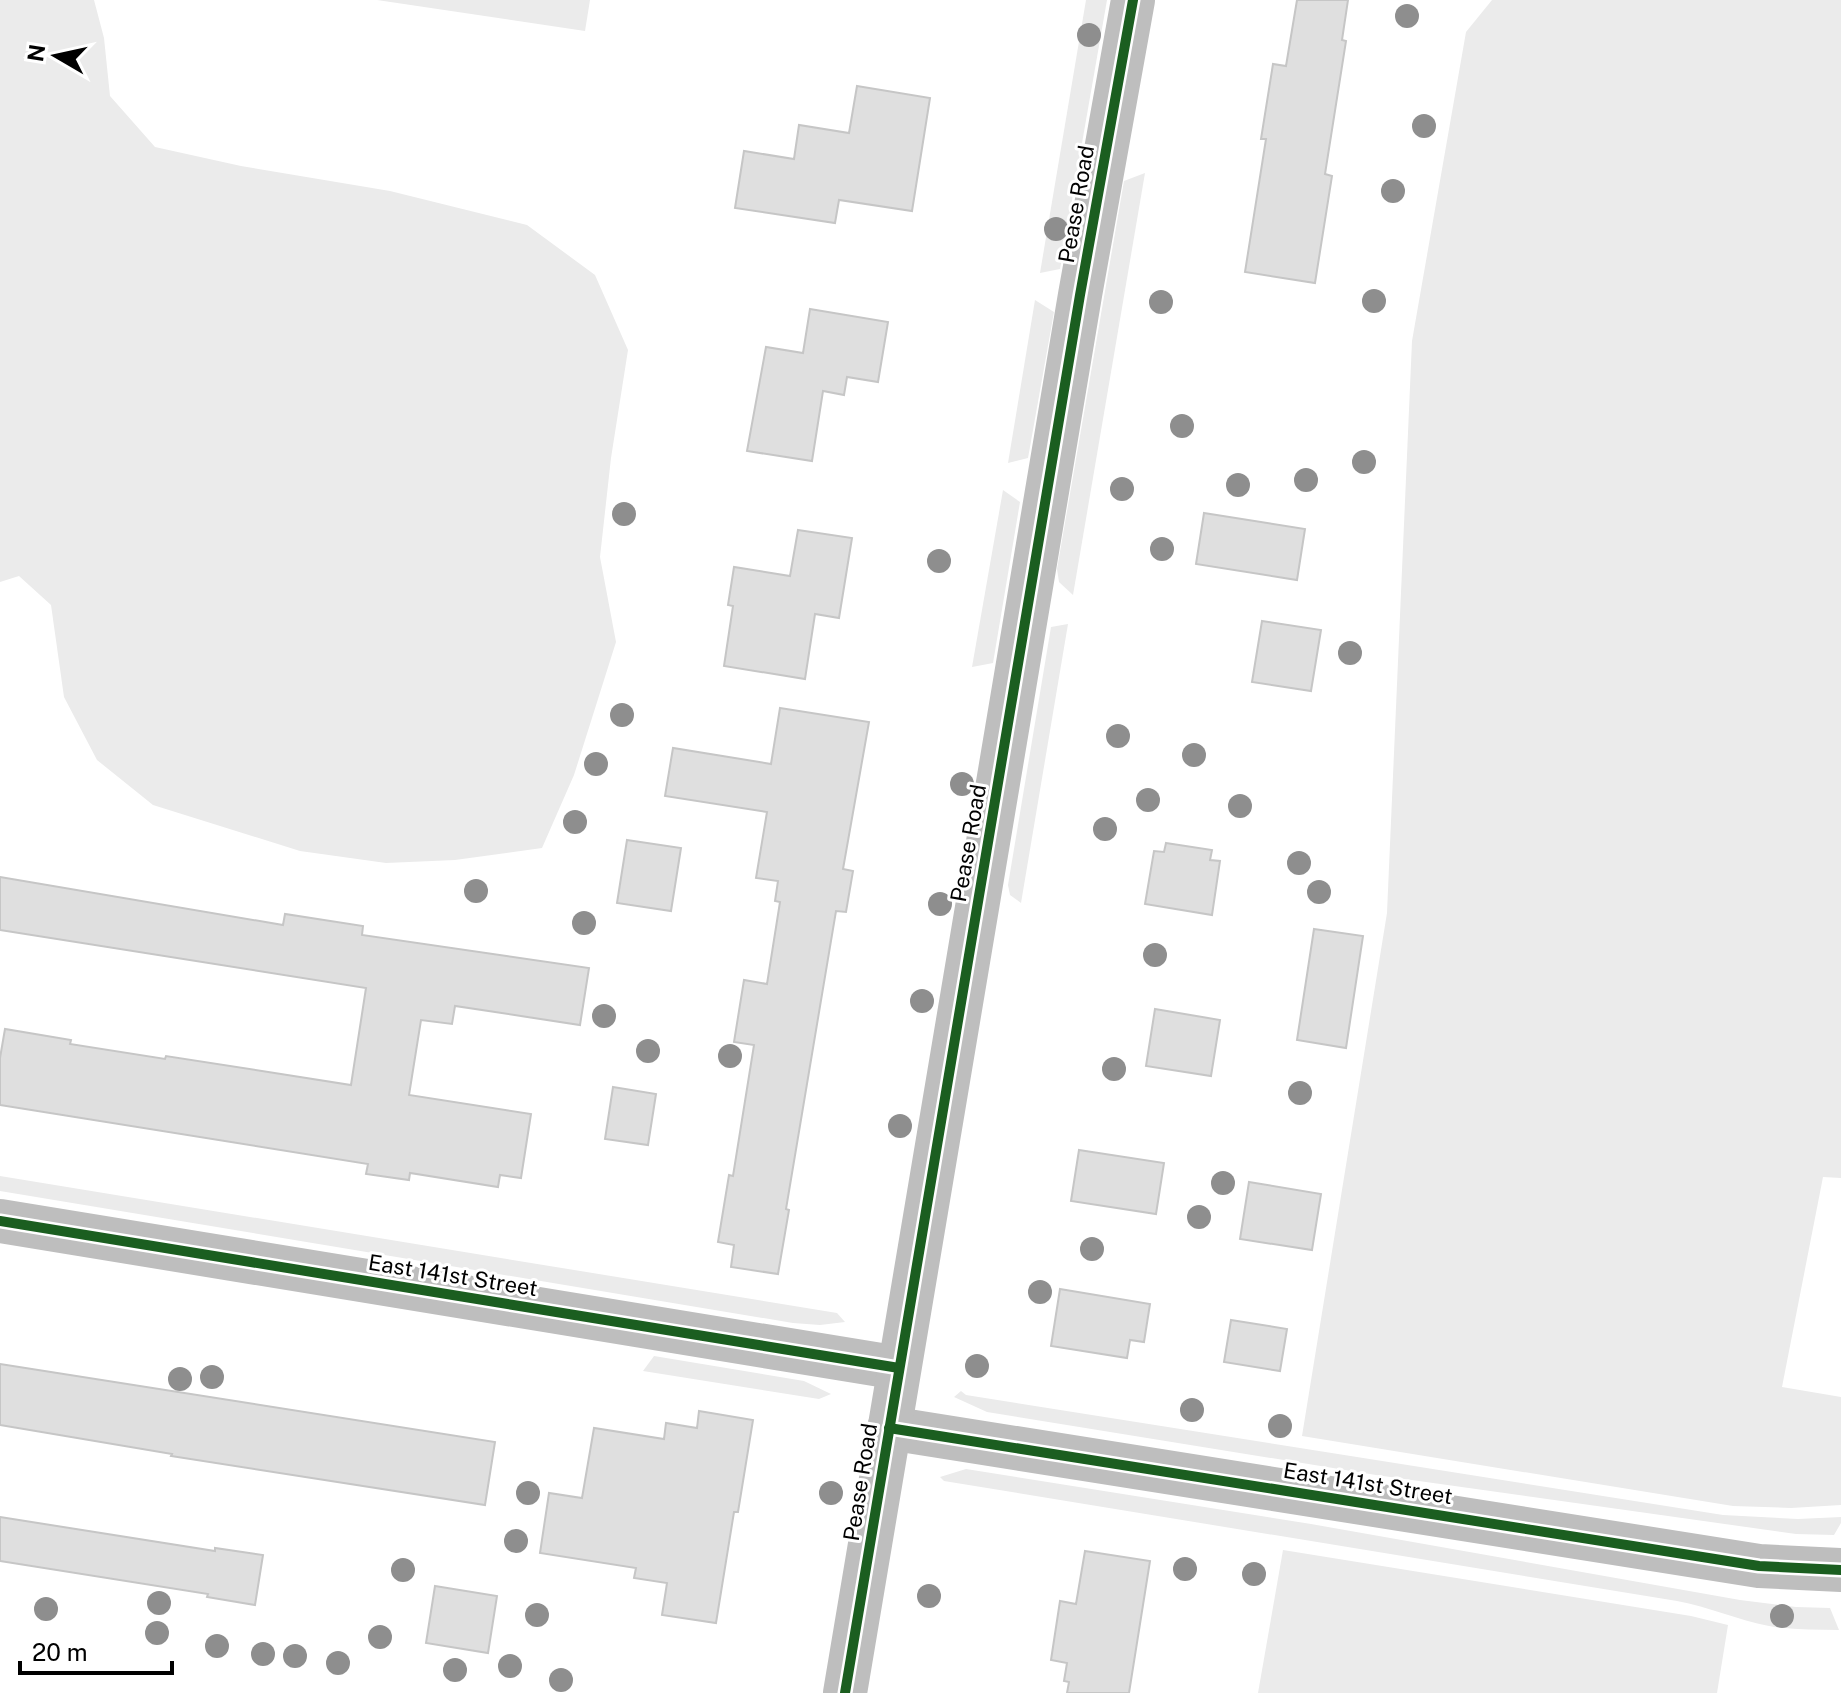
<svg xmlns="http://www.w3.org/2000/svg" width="1841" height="1693" font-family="'Public Sans',sans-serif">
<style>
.green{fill:#ebebeb}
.building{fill:#dfdfdf;stroke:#c6c6c6;stroke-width:2}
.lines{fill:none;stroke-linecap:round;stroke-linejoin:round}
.minor{stroke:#bebebe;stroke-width:44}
.cycleway-casing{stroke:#fff;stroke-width:15}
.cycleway{stroke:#1b5e20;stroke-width:10}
.tree{fill:#8e8e8e}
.labels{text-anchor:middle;stroke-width:6;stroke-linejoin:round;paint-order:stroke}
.street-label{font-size:22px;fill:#000;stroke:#fff}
</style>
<rect width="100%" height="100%" fill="#fff"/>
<g class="green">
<polygon points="0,0 94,0 104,38 110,96 155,147 241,166 390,191 527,225 595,275 628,350 611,458 600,557 616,642 574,775 542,848 455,860 386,863 300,851 153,805 97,760 64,697 51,605 19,576 0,582"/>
<polygon points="377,0 590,0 585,31"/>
<polygon points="1086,0 1107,0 1060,269 1040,273"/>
<polygon points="1492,0 1841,0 1841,1178 1823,1177 1782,1387 1841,1397 1841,1505 1791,1508 1733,1506 1302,1436 1387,913 1412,341 1466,32"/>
<polygon points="1145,173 1073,595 1059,582 1057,569 1124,181"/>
<polygon points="1035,300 1054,312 1028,458 1008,463"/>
<polygon points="1003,490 1020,502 993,663 972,667"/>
<polygon points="1068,624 1021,903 1010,895 1008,885 1051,627"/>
<polygon points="0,1176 837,1313 845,1322 820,1325 793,1323 0,1191"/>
<polygon points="654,1356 804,1381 831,1394 819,1399 643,1371"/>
<polygon points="961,1391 966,1395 1723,1515 1798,1519 1841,1517 1841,1523 1834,1535 1796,1534 1376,1475 987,1412 954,1397"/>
<path d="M 966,1469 L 1311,1524 L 1740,1600 L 1796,1607 L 1830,1608 L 1839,1630 C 1816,1630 1792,1630 1769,1626 C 1738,1620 1709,1607 1677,1601 L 944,1481 L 940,1477 Z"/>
<polygon points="1283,1550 1691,1616 1728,1625 1717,1693 1258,1693"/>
</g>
<g class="building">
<polygon points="1297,0 1348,0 1342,40 1346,41 1325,174 1332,176 1315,283 1245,272 1266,139 1261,139 1273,64 1286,66"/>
<polygon points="857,86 930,98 912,211 839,200 835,223 735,208 744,151 794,159 799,125 849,133"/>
<polygon points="810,309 888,322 878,382 847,377 844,395 823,391 812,461 747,451 766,347 803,353"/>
<polygon points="1204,513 1305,529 1297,580 1196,564"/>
<polygon points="798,530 852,538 839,618 815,614 805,679 724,666 733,606 728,605 734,567 790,576"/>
<polygon points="1262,621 1321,630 1311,691 1252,682"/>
<polygon points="780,708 869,722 843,869 853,871 846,912 836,911 786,1209 789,1210 778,1274 731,1267 734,1245 718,1242 729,1175 733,1176 754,1045 734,1042 744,980 767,984 780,902 775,901 778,881 756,878 767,812 665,796 673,748 771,764"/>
<polygon points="627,840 681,848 671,911 617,903"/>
<polygon points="1166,843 1212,850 1210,860 1220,861 1212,915 1145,904 1154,851 1164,852"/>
<polygon points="0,877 283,925 285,914 363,926 362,935 589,968 580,1025 455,1006 452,1024 421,1020 409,1095 531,1114 521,1178 500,1175 498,1187 410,1173 409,1180 366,1174 368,1164 0,1105 0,1058 5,1029 71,1040 70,1044 165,1059 166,1056 351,1085 366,988 0,930"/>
<polygon points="1314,929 1363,936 1346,1048 1297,1040"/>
<polygon points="1155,1009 1220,1020 1211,1076 1146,1066"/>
<polygon points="613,1087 656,1094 648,1145 605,1139"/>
<polygon points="1079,1150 1164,1163 1156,1214 1071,1201"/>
<polygon points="1249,1182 1321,1194 1312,1250 1240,1239"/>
<polygon points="1060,1289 1150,1304 1144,1342 1130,1340 1127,1358 1051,1346"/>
<polygon points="1231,1320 1287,1329 1280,1371 1224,1362"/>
<polygon points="0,1364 495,1442 485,1505 171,1456 172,1454 0,1425"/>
<polygon points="699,1411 753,1420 738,1512 734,1512 716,1623 662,1615 667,1583 634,1578 636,1568 540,1553 549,1493 582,1498 594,1428 664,1439 666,1423 697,1428"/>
<polygon points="0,1517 215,1551 215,1548 263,1555 255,1605 207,1597 208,1594 0,1561"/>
<polygon points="1085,1551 1150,1561 1129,1693 1067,1693 1069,1682 1064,1681 1067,1663 1051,1660 1060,1601 1076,1604"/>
<polygon points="435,1586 497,1596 488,1653 426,1643"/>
</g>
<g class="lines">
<g class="minor">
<polyline points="0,1221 899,1368"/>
<polyline points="889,1428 1759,1566 1841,1570"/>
<polyline points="845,1693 1080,295 1133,0"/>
</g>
<g class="cycleway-casing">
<g id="cycleway">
<polyline points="0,1221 899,1368"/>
<polyline points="889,1428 1759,1566 1841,1570"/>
<polyline points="845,1693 1080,295 1133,0"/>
</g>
</g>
<use href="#cycleway" class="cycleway"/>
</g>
<g class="tree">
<circle cx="1407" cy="16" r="12"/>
<circle cx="1089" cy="35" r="12"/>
<circle cx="1424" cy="126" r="12"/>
<circle cx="1393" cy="191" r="12"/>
<circle cx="1056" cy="229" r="12"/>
<circle cx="1374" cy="301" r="12"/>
<circle cx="1161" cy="302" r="12"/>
<circle cx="1182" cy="426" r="12"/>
<circle cx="1364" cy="462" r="12"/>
<circle cx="1306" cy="480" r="12"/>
<circle cx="1238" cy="485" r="12"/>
<circle cx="1122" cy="489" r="12"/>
<circle cx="624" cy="514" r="12"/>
<circle cx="1162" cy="549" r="12"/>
<circle cx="939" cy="561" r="12"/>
<circle cx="1350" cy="653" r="12"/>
<circle cx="622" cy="715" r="12"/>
<circle cx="1118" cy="736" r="12"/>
<circle cx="1194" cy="755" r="12"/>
<circle cx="596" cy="764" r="12"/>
<circle cx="962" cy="784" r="12"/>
<circle cx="1148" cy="800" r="12"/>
<circle cx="1240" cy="806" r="12"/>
<circle cx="575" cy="822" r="12"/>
<circle cx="1105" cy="829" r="12"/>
<circle cx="1299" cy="863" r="12"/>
<circle cx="476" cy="891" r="12"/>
<circle cx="1319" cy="892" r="12"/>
<circle cx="940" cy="904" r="12"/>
<circle cx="584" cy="923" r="12"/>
<circle cx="1155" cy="955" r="12"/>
<circle cx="922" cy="1001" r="12"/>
<circle cx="604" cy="1016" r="12"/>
<circle cx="648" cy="1051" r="12"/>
<circle cx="730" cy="1056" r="12"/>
<circle cx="1114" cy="1069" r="12"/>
<circle cx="1300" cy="1093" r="12"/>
<circle cx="900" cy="1126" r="12"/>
<circle cx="1223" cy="1183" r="12"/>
<circle cx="1199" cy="1217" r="12"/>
<circle cx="1092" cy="1249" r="12"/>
<circle cx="1040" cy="1292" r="12"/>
<circle cx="977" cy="1366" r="12"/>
<circle cx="212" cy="1377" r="12"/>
<circle cx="180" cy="1379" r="12"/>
<circle cx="1192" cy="1410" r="12"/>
<circle cx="1280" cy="1426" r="12"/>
<circle cx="528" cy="1493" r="12"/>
<circle cx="831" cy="1493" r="12"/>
<circle cx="516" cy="1541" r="12"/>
<circle cx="1185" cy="1569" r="12"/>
<circle cx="403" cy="1570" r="12"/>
<circle cx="1254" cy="1574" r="12"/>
<circle cx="929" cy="1596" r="12"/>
<circle cx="159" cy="1603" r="12"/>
<circle cx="46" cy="1609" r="12"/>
<circle cx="537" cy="1615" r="12"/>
<circle cx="1782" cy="1616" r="12"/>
<circle cx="157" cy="1633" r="12"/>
<circle cx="380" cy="1637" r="12"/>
<circle cx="217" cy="1646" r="12"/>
<circle cx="263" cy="1654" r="12"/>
<circle cx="295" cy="1656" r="12"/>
<circle cx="338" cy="1663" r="12"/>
<circle cx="510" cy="1666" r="12"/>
<circle cx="455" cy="1670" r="12"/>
<circle cx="561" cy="1680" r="12"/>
</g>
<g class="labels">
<g class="street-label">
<text transform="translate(1076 204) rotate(-80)" y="8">Pease Road</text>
<text transform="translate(968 843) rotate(-80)" y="8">Pease Road</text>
<text transform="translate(453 1275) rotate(9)" y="8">East 141st Street</text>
<text transform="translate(860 1482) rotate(-81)" y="8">Pease Road</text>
<text transform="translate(1368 1483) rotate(9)" y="8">East 141st Street</text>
</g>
</g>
<g transform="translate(56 56) rotate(279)" stroke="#ffffff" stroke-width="6" paint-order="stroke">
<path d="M0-6L14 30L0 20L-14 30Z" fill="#000000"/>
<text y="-12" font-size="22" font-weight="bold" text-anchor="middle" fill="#000000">N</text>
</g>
<path d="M20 1661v12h152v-12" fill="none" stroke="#000000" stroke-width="4"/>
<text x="32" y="1661" font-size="24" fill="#000000" stroke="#ffffff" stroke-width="6" paint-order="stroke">20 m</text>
</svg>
